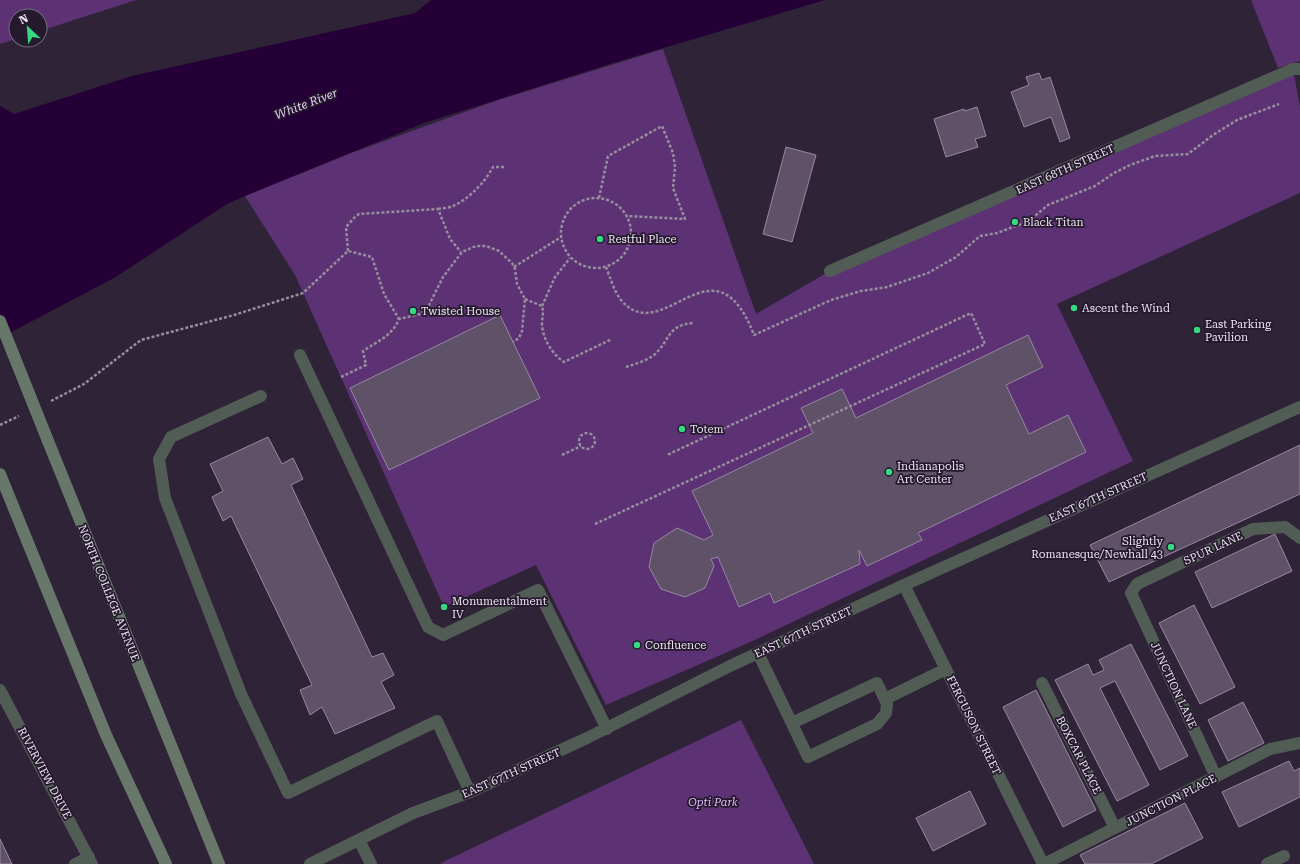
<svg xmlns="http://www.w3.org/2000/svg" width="1300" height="864" font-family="'Roboto Serif',serif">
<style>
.green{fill:#5c3274}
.water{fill:#240036}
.building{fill:#5f5168;stroke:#9788a1}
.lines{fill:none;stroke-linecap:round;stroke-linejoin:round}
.path{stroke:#968d9d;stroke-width:2.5;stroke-dasharray:3 2;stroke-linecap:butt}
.lane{stroke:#515c54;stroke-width:12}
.street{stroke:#515c54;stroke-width:12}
.secondary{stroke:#67786b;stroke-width:12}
.secondary-bridge{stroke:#67786b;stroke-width:12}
.poi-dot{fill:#36d880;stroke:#25192d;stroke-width:1.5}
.labels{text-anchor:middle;stroke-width:3.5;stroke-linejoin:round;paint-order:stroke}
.street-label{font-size:11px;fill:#ece4f2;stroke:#25192d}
.poi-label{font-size:11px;fill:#ece4f2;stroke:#25192d;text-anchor:start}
.park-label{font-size:11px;font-style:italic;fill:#e2bbfb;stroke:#25192d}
.water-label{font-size:12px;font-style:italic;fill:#e4caf5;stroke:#25192d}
</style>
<rect width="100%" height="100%" fill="#2f2337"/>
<g class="green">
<polygon points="0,0 136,0 40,31 40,16 16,16 16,39 0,44"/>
<polygon points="1251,0 1300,0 1300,61 1278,68"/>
<polygon points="663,49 756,314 830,271 1293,69 1300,107 1300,193 1057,304 1133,461 746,644 606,705 536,565 444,607 295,275 245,196 351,153 498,100"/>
<polygon points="741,720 814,864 441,864 441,863"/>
</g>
<polygon class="water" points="431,0 825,0 613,63 424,123 245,196 227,204 114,278 0,338 0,106 14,114 132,76 415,13"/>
<g class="building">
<polygon points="1039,73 1042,80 1050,77 1070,138 1060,142 1051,117 1024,127 1011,92 1029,85 1026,77"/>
<polygon points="977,107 986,136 975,139 978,147 946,157 934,119 964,109 965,111"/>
<polygon points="786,147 816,155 792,242 763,234"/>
<polygon points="500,315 540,398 389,470 350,388"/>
<polygon points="1028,335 1043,367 1006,385 1029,434 1068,415 1086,452 918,533 922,540 867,566 859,550 860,564 774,603 770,593 739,607 718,557 711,559 714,566 705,588 685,597 661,589 649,567 654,543 677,528 704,540 713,535 692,491 813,433 801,408 842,389 856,418"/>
<polygon points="268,437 282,464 293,458 303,479 291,485 372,657 383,653 394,675 381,682 395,708 335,734 322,707 310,715 300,690 312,685 231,516 223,521 212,497 223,491 210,464"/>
<polygon points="1300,445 1300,494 1109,582 1090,545"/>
<polygon points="1275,534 1292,571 1212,608 1195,572"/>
<polygon points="1194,605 1235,687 1200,704 1159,623"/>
<polygon points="1131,644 1188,756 1160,770 1115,681 1100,688 1149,785 1117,801 1055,680 1088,664 1093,675 1104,670 1099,660"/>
<polygon points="1036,690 1096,810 1063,827 1003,707"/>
<polygon points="1243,702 1264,743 1228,761 1208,720"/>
<polygon points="1289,761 1294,771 1300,768 1300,797 1239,827 1222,792"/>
<polygon points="970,791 986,824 933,851 916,818"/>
<polygon points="1185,803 1203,838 1151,864 1085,864 1080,855"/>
<polygon points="0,839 12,864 0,864"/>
</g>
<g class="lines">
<g class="path">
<circle cx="596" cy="233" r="35"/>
<polyline points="599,198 608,156 662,126 673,153 675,167 673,188 685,219 626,216"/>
<path d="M 438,209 C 443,208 449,208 453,206 C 469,199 485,182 493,167 L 504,167"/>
<polyline points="348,251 346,227 355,217 359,214 438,209 450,239 461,252"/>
<polyline points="514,267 561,237"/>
<path d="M 606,267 C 610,277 614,291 621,300 C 663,350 714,231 754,335 L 831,300 L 861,291 L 887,287 L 928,273 L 956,257 L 980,236 L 997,233 L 1029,221 L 1048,205 L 1095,186 L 1114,173 L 1130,165 L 1155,156 L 1188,154 L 1213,135 L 1237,120 L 1279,104"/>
<path d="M 525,299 L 542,306 C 544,313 542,317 542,325 C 543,339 552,354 564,362 L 612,339"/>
<polyline points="542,306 555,277 570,258"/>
<path d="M 626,367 C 635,364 646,361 654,355 C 670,341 667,325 693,323"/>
<path d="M 341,377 L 366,365 L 363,351 C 378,341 392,336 399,319 L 420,314 L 427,309 L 443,277 L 462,252 L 476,246 L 486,246 L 499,251 L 512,263 L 515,269 L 517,284 L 525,299 L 522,331 L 519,338 L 513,342"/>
<polyline points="51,401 84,384 141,340 234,315 303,293 348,251 372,257 384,294 399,319"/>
<polyline points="0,425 19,416"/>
<circle cx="587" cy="441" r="8"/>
<polyline points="562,455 581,446"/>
<polyline points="595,524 985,344 971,313 667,455"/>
</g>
<g class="lane">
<polyline points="300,355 428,627 443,635 538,590 607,729"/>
<polyline points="261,396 171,437 159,459 165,498 241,694 288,793 437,721 470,792"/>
<polyline points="758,653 808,757 877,724 886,713 887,704 877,683 792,723"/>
<polyline points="885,699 946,669"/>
<polyline points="359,840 371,864"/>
<polyline points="75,864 89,857"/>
<polyline points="1267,864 1284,856"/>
</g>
<g class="street">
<polyline points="830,271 1293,69 1300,69"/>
<polyline points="904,585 1043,864"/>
<polyline points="1042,683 1115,828"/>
<polyline points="0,690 92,864"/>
<polyline points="1216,777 1131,593 1137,584 1253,529 1285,527 1300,538"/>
<polyline points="310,864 413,813 470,792 587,738 730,666 904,585 1300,407"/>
<polyline points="1044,864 1270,749 1300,743"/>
</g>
<g class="secondary">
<polyline points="48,441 219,864"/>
<polyline points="0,474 106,735 166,864"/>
</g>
<polyline class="secondary-bridge" points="0,321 48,441"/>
</g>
<g class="poi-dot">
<circle cx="1015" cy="222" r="4"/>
<circle cx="600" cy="239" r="4"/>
<circle cx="1074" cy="308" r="4"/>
<circle cx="413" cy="311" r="4"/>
<circle cx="1197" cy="330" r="4"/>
<circle cx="682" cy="429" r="4"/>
<circle cx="889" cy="472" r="4"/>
<circle cx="1171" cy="547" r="4"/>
<circle cx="444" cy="607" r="4"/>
<circle cx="637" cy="645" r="4"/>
</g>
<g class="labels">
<g class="street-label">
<text transform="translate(1065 169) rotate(-24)" y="4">EAST 68TH STREET</text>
<text transform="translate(1098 497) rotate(-24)" y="4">EAST 67TH STREET</text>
<text transform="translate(1213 548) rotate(-25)" y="4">SPUR LANE</text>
<text transform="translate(109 593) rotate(68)" y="4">NORTH COLLEGE AVENUE</text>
<text transform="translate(803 632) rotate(-25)" y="4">EAST 67TH STREET</text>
<text transform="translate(1174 685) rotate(65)" y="4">JUNCTION LANE</text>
<text transform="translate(974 725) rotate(64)" y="4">FERGUSON STREET</text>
<text transform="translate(1079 755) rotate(63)" y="4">BOXCAR PLACE</text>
<text transform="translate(45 773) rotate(62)" y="4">RIVERVIEW DRIVE</text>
<text transform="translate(511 773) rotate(-24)" y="4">EAST 67TH STREET</text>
<text transform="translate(1171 800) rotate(-27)" y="4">JUNCTION PLACE</text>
</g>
<g class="poi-label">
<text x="1023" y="226">Black Titan</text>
<text x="608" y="243">Restful Place</text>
<text x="1082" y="312">Ascent the Wind</text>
<text x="421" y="315">Twisted House</text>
<text x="1205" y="328">East Parking<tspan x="1205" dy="13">Pavilion</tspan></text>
<text x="690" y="433">Totem</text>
<text x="897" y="470">Indianapolis<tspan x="897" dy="13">Art Center</tspan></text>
<text x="1163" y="545" text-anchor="end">Slightly<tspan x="1163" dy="13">Romanesque/Newhall 43</tspan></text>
<text x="452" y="605">Monumentalment<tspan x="452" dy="13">IV</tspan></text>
<text x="645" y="649">Confluence</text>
</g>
<g class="park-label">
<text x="713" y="806">Opti Park</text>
</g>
<g class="water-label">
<text transform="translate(306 104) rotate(-21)" y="4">White River</text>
</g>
</g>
<g transform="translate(28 28) rotate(334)"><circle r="19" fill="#25192d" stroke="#756a7c"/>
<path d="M0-3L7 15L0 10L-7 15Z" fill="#36d880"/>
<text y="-6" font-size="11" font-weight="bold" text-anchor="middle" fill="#ece4f2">N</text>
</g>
</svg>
